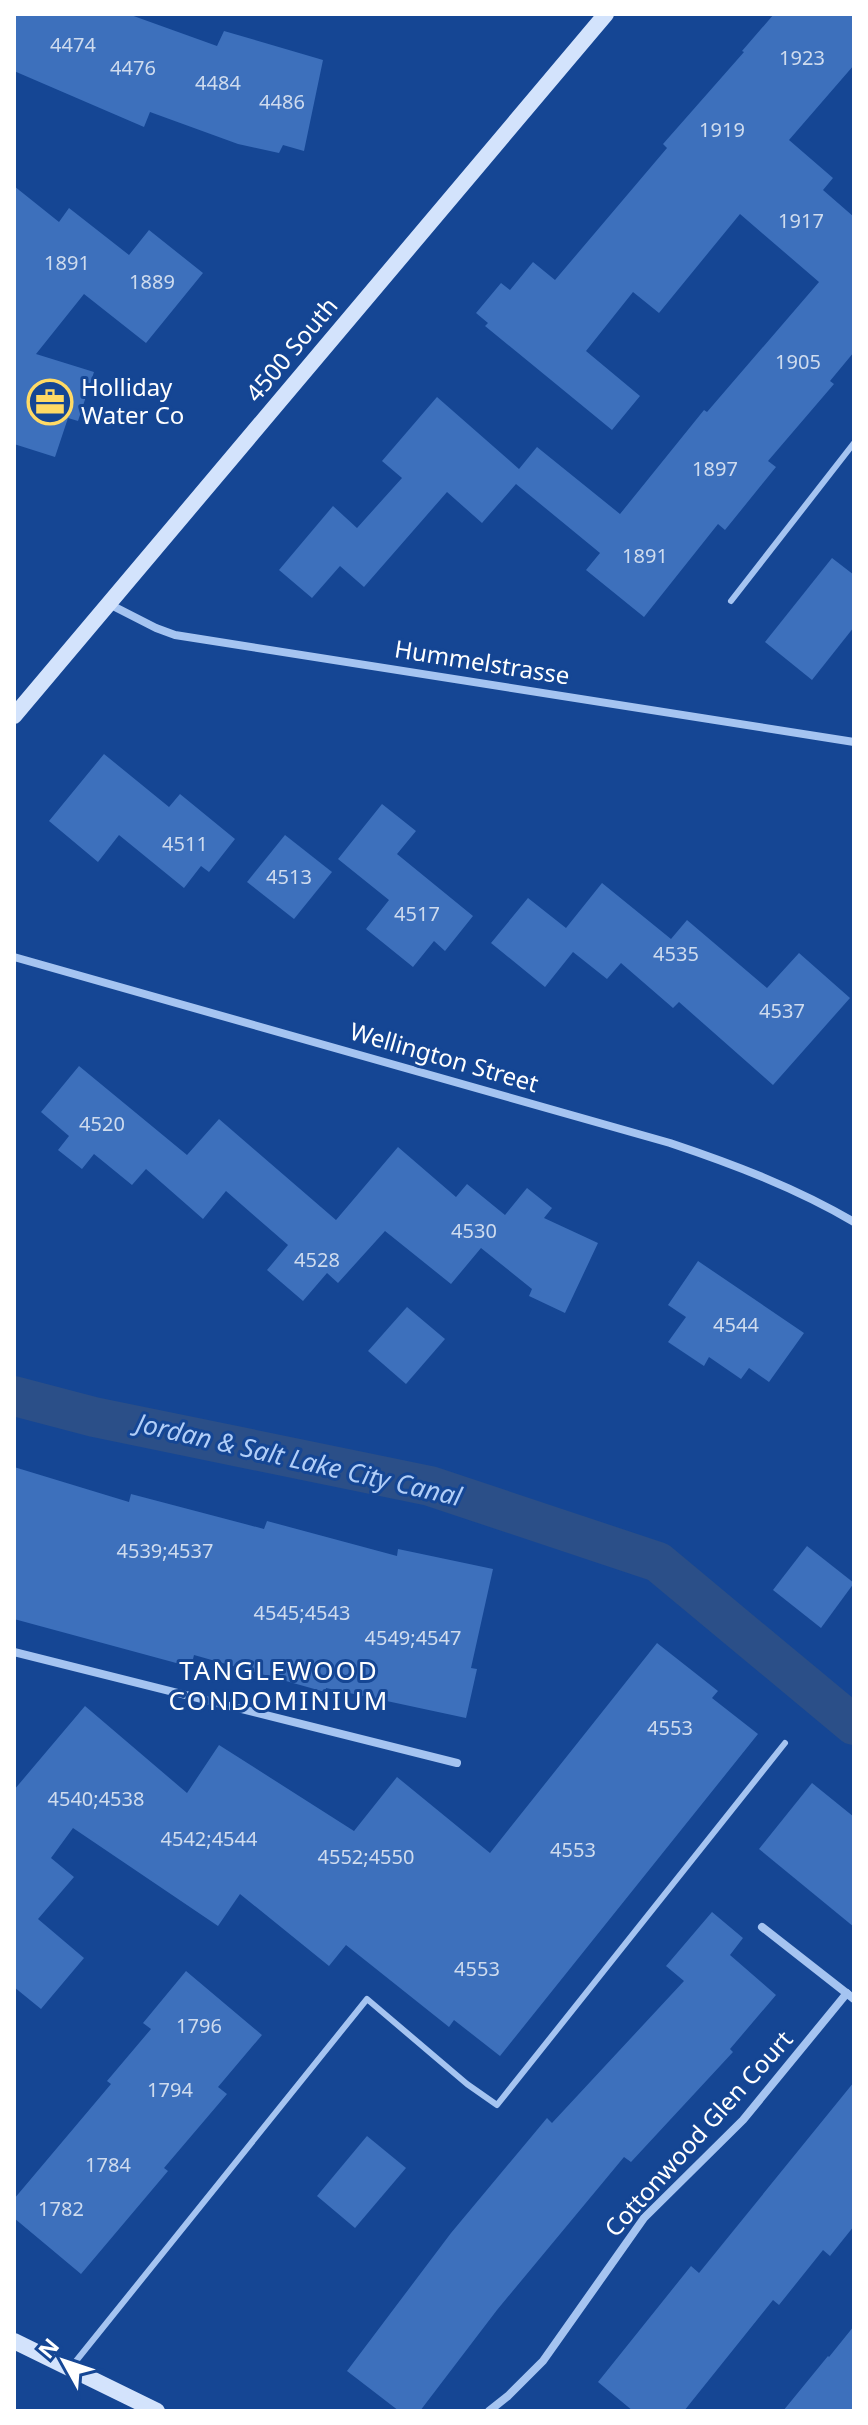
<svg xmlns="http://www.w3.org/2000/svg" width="868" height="2425" font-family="'Noto Sans',sans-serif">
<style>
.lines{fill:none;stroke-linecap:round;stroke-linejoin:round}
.canal{stroke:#2b4f88;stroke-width:40}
.building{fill:#3d70bc}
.service{stroke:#a5c4f1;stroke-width:6}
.minor{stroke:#a5c4f1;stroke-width:8}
.secondary{stroke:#d3e3fc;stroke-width:16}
.labels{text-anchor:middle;stroke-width:6;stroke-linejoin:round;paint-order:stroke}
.number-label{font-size:20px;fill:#cedbee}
.street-label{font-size:24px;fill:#fff;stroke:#154694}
.poi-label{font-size:24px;fill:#fff;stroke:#154694;text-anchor:start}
.water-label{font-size:26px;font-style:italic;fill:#b1cef8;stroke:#154694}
.neighbourhood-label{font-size:26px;letter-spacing:2px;fill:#fff;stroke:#154694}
</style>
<rect width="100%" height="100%" fill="#154694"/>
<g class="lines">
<polyline class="canal" points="14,1396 94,1417 430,1486 658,1562 854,1725"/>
</g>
<g class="building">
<polygon points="14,14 128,14 217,46 224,31 323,60 304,151 283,145 279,153 238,144 150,112 144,127 14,71"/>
<polygon points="774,14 854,14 854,65 789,140 833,178 823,190 854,217 854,352 830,381 834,384 768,461 776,467 725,530 718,524 644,617 586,570 600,553 516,484 482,523 447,492 364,587 340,566 312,598 279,570 333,506 357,528 402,478 382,461 437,397 519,469 537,447 620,514 704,410 707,412 819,282 740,214 659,313 633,292 586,351 640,396 612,430 485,326 488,323 476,313 501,283 510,290 533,262 555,280 667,148 663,144 744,52 742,51"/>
<polygon points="14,186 59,222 69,208 129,255 149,230 203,273 146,343 84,294 36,354 94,372 78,421 68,418 55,457 14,444"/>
<polygon points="832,558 854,575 854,627 812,680 765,642"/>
<polygon points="104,754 169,807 180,794 235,839 209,872 201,866 184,888 119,835 98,862 49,821"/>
<polygon points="382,804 416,831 397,854 473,916 445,951 434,941 413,967 366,929 389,900 338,859"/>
<polygon points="285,835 332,872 294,919 247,882"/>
<polygon points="602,883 671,939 687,920 767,988 799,953 850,998 773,1085 679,1002 673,1008 621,963 607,979 573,952 545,987 491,943 528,898 566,928"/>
<polygon points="79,1066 187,1155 219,1119 336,1220 398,1147 456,1197 467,1184 505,1215 527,1188 552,1208 544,1218 598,1243 565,1313 529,1296 532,1289 481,1248 451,1284 385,1231 338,1283 327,1273 303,1301 267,1270 288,1245 226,1191 203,1219 146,1169 132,1185 94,1154 82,1169 58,1150 69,1136 41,1112"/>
<polygon points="698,1261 804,1333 769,1382 749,1368 741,1379 709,1357 704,1366 668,1342 686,1317 668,1305"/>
<polygon points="407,1307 445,1339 406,1384 368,1351"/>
<polygon points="14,1467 129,1502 131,1494 264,1529 267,1521 397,1556 398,1549 493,1569 471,1668 477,1669 466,1718 326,1688 325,1692 194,1655 191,1667 14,1619"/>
<polygon points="807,1546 854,1583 821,1628 773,1590"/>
<polygon points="657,1643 718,1691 712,1698 758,1734 500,2056 454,2020 449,2027 346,1945 329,1966 240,1894 218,1926 73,1828 51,1858 74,1877 38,1919 84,1958 41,2009 14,1987 14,1790 85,1706 187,1793 219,1745 354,1831 397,1777 490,1853"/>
<polygon points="812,1783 854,1817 854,1927 759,1849"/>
<polygon points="712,1912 743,1938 730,1955 776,1995 730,2049 733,2052 631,2162 624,2157 497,2310 420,2411 399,2411 347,2371 451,2233 547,2118 552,2123 684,1981 666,1966"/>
<polygon points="186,1971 262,2035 218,2087 227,2094 164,2168 168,2171 81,2274 14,2218 14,2199 111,2084 107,2081 151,2029 143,2023"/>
<polygon points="854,2082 854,2226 830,2256 823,2250 779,2305 773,2300 684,2411 633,2411 598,2382 691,2266 699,2273"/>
<polygon points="367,2136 406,2168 355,2228 317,2196"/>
<polygon points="854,2326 854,2411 783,2411 828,2356 829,2357"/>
</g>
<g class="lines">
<g class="service">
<polyline points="731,601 854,443"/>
<polyline points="72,2366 367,1999 467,2084 497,2105 785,1743"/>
</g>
<g class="minor">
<polyline points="109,604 156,628 175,635 854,742"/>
<path d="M 14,957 L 670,1143 C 733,1164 796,1188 854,1222"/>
<polyline points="14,1652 457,1763"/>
<polyline points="762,1927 854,1999"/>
<polyline points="489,2411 508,2396 543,2361 644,2218 743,2120 847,1993"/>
</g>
<g class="secondary">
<polyline points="14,716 606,14"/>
<polyline points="14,2341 157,2411"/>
</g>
</g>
<defs>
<g id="office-ring" transform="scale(2.3)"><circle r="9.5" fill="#154694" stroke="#ffda65" stroke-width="1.5"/><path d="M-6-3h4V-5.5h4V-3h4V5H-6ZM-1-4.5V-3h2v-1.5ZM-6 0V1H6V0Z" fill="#ffda65"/></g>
</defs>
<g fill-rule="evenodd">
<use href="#office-ring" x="50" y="402"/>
</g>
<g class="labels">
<g class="number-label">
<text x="73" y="52">4474</text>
<text x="802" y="65">1923</text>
<text x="133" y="75">4476</text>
<text x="218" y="90">4484</text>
<text x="282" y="109">4486</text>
<text x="722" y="137">1919</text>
<text x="801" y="228">1917</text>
<text x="67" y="270">1891</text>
<text x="152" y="289">1889</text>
<text x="798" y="369">1905</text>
<text x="715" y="476">1897</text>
<text x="645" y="563">1891</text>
<text x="185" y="851">4511</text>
<text x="289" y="884">4513</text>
<text x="417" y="921">4517</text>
<text x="676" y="961">4535</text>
<text x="782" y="1018">4537</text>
<text x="102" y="1131">4520</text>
<text x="474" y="1238">4530</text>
<text x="317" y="1267">4528</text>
<text x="736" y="1332">4544</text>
<text x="165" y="1558">4539;4537</text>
<text x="302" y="1620">4545;4543</text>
<text x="413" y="1645">4549;4547</text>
<text x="670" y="1735">4553</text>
<text x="96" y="1806">4540;4538</text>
<text x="209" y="1846">4542;4544</text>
<text x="573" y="1857">4553</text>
<text x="366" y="1864">4552;4550</text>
<text x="477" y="1976">4553</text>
<text x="199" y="2033">1796</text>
<text x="170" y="2097">1794</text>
<text x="108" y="2172">1784</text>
<text x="61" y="2216">1782</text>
</g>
<g class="street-label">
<text transform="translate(292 350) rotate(-50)" y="8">4500 South</text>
<text transform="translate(482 663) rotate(9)" y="8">Hummelstrasse</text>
<text transform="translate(444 1058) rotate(16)" y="8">Wellington Street</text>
<text transform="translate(699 2134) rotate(-48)" y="8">Cottonwood Glen Court</text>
</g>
<g class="poi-label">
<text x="81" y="396">Holliday<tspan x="81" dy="28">Water Co</tspan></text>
</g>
<g class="water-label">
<text transform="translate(299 1460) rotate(13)" y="9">Jordan &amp; Salt Lake City Canal</text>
</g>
<g class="neighbourhood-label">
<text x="279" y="1680">TANGLEWOOD<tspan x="279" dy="30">CONDOMINIUM</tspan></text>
</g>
</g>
<rect width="868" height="2425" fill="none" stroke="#ffffff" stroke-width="32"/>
<g transform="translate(64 2361) rotate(310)" stroke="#154694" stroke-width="6" paint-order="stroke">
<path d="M0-6L14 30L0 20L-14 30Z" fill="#ffffff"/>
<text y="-12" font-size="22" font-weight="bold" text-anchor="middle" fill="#ffffff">N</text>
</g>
</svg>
